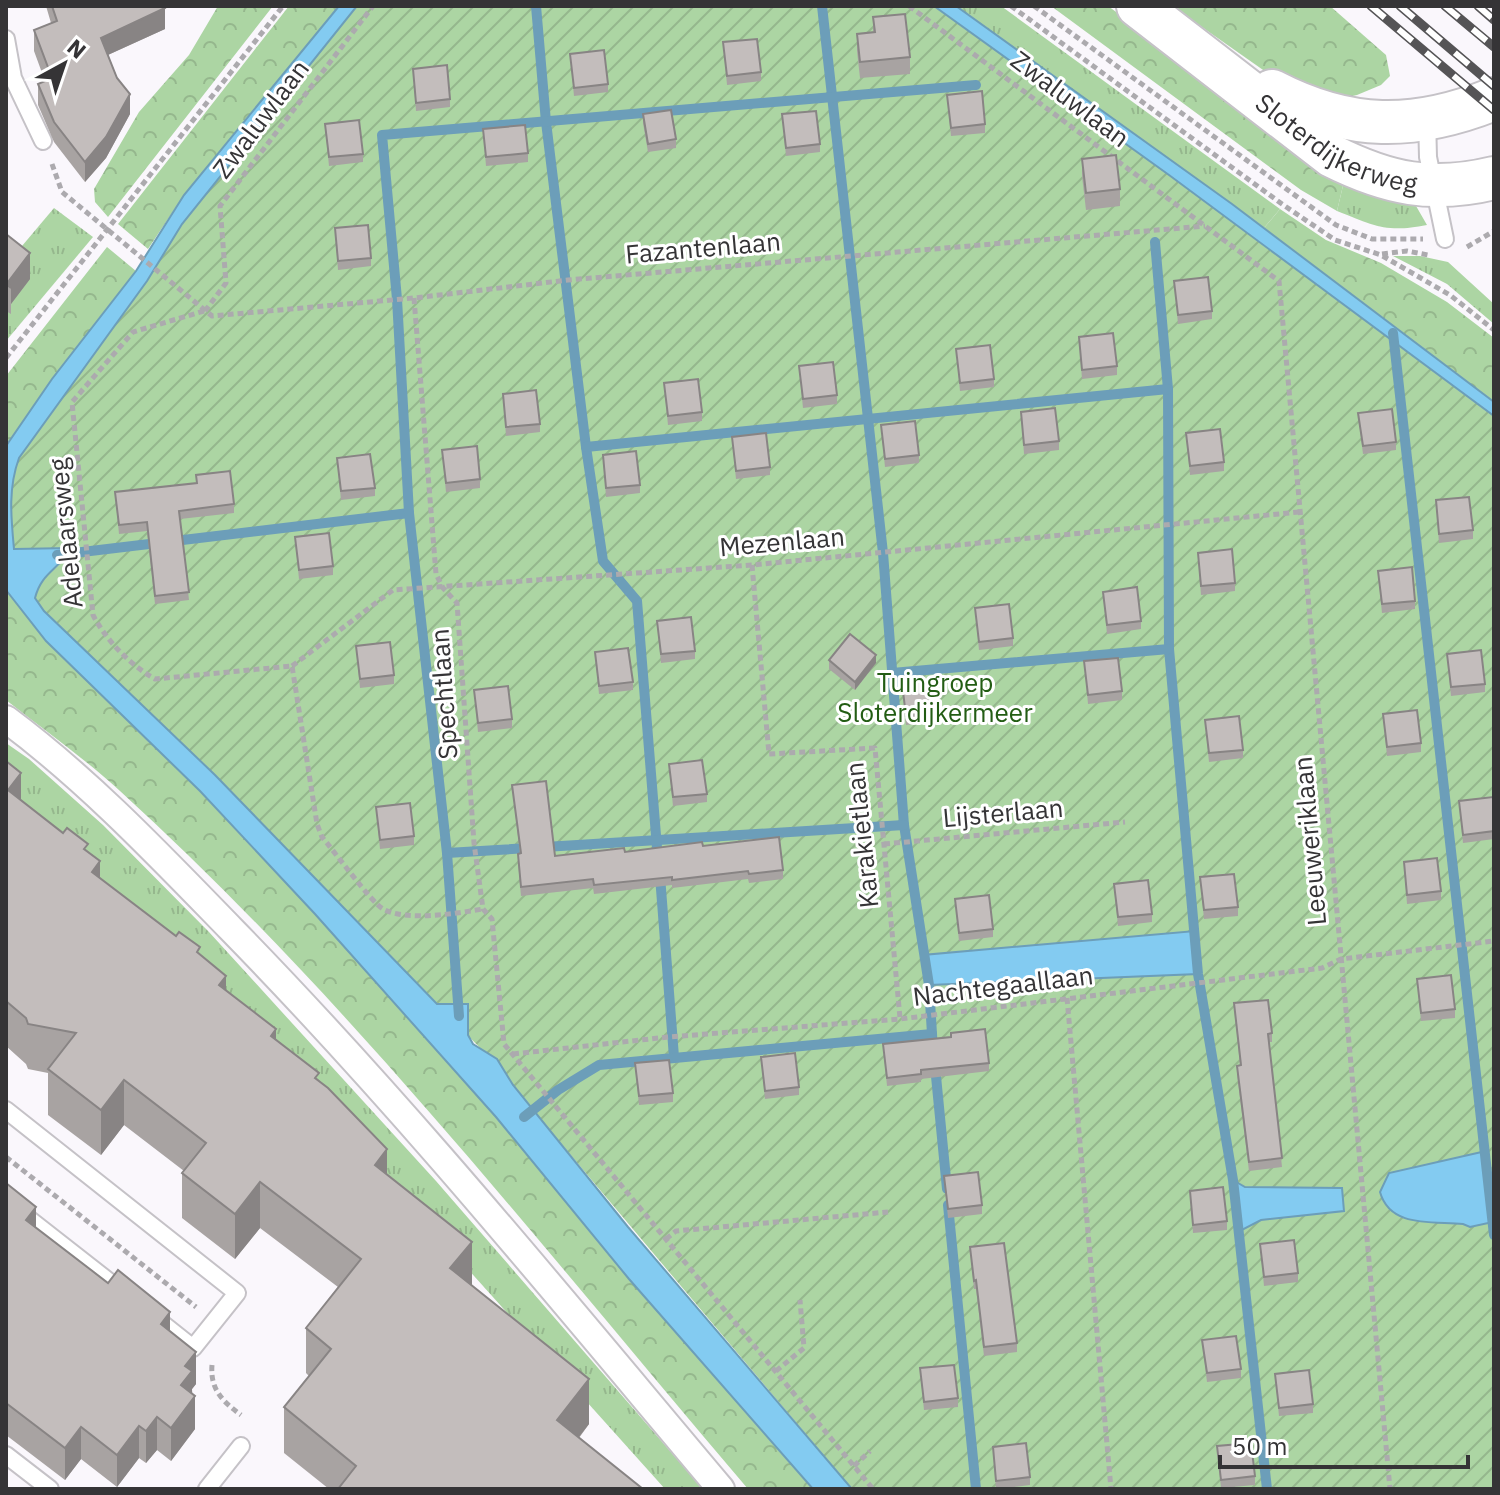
<svg xmlns="http://www.w3.org/2000/svg" width="1500" height="1495" font-family="'IBM Plex Sans',sans-serif">
<style>
.grass{fill:url(#grass-tufts)}
.forest{fill:url(#forest-crowns)}
.garden{fill:url(#garden-furrows)}
.water{fill:#83cbf1;stroke:#6c9eb9;stroke-width:2}
.lines{fill:none;stroke-linecap:round;stroke-linejoin:round}
.stream{stroke:#6c9eb9;stroke-width:10}
.service-casing{stroke:#c5c2c7;stroke-width:20}
.pedestrian-casing{stroke:#c5c2c7;stroke-width:30}
.tertiary-casing{stroke:#c5c2c7;stroke-width:46}
.path{stroke:#acaaae;stroke-width:5;stroke-dasharray:6 4;stroke-linecap:butt}
.service{stroke:#fff;stroke-width:16}
.pedestrian{stroke:#fff;stroke-width:26}
.tertiary{stroke:#fff;stroke-width:42}
.rail-casing{stroke:#555456;stroke-width:9}
.rail{stroke:#fff;stroke-width:6;stroke-dasharray:18;stroke-linecap:butt}
.wall{fill:#a8a3a2}
.shaded-wall{fill:#888484}
.building{fill:#c3bdbc;stroke:#888484;stroke-width:2}
.labels{text-anchor:middle;stroke-width:6;stroke-linejoin:round;paint-order:stroke}
.street-label{font-size:26px;fill:#353436;stroke:#fff}
.park-label{font-size:26px;fill:#235d14;stroke:#fff}
</style>
<defs>
<pattern id="grass-tufts" width="24" height="20" patternUnits="userSpaceOnUse" patternTransform="scale(2)"><rect width="24" height="20" fill="#acd5a3"/><path d="M3 7l-1-3M5 7V3M7 7l1-3M15 17l-1-3M17 17v-4M19 17l1-3" fill="none" stroke="#95b78d"/></pattern>
<pattern id="forest-crowns" width="20" height="18" patternUnits="userSpaceOnUse" patternTransform="scale(2)"><rect width="20" height="18" fill="#acd5a3"/><path d="M2 6a3 3 0 1 1 6 0M12 15a3 3 0 1 1 6 0" fill="none" stroke="#95b78d"/></pattern>
<pattern id="garden-furrows" width="10" height="10" patternUnits="userSpaceOnUse" patternTransform="scale(2)"><rect width="10" height="10" fill="#acd5a3"/><path d="M-1 1l2-2M0 10L10 0M9 11l2-2" fill="none" stroke="#95b78d"/></pattern>
</defs>
<rect width="100%" height="100%" fill="#faf7fc"/>
<g class="grass">
<polygon points="956,6 1001,6 1280,209 1264,228"/>
<path d="M 1345,177 L 1412,199 L 1427,225 C 1386,233 1375,226 1337,211 Z"/>
<polygon points="54,208 93,237 6,341 6,265"/>
<polygon points="1393,256 1420,256 1448,262 1494,304 1494,324 1447,284"/>
<polygon points="6,743 29,759 103,825 209,932 436,1181 703,1489 665,1489 301,1083 6,795"/>
</g>
<g class="forest">
<polygon points="218,6 273,6 108,217 95,202 94,189 139,112 189,55"/>
<polygon points="289,6 339,6 184,195 148,249 118,224"/>
<polygon points="1051,6 1108,6 1326,166 1345,177 1337,211 1301,190"/>
<polygon points="1172,6 1330,6 1386,55 1390,76 1381,85 1357,95 1326,102 1273,77"/>
<polygon points="1280,209 1326,240 1381,263 1447,302 1494,338 1494,402 1264,228"/>
<polygon points="107,247 136,271 52,379 6,446 6,376"/>
<path d="M 6,590 L 46,641 L 200,791 L 315,914 L 496,1117 L 629,1279 L 813,1489 L 748,1489 C 545,1251 352,1002 120,791 C 84,758 44,730 6,700 Z"/>
</g>
<path class="garden" d="M 357,6 L 934,6 L 1169,175 L 1494,416 L 1494,1489 L 852,1489 L 482,1050 L 215,775 L 44,611 L 35,598 C 42,571 60,571 70,549 L 14,550 C 11,518 8,488 19,458 L 147,281 L 182,224 Z"/>
<g class="water">
<path d="M 339,6 L 357,6 L 182,224 L 147,281 L 19,458 C 8,488 11,517 14,549 L 70,548 C 60,570 42,571 35,598 L 44,611 L 215,775 L 437,1004 L 468,1004 L 468,1035 L 473,1044 L 497,1059 L 513,1085 L 628,1227 L 852,1489 L 813,1489 L 629,1279 L 496,1117 L 315,914 L 200,791 L 46,641 L 6,590 L 6,446 L 52,379 L 136,271 L 184,195 Z"/>
<polygon points="934,6 956,6 1232,204 1494,402 1494,416 1169,175"/>
<polygon points="1195,931 1198,974 929,985 923,955"/>
<path d="M 1486,1151 L 1493,1222 L 1470,1227 L 1463,1224 C 1432,1221 1390,1228 1380,1192 L 1389,1173 Z"/>
<polygon points="1233,1180 1245,1187 1342,1188 1344,1211 1261,1220 1238,1232"/>
</g>
<g class="lines">
<g class="stream">
<polyline points="536,6 546,122 586,447 603,561 637,601 658,860"/>
<polyline points="822,6 883,553 904,825 929,985 933,1050"/>
<polyline points="1155,242 1168,389 1169,649 1198,974 1233,1180 1267,1489"/>
<polyline points="1393,333 1494,1235"/>
<polyline points="586,447 1168,389"/>
<polyline points="57,555 409,513"/>
<polyline points="892,673 1169,649"/>
<polyline points="447,853 904,825"/>
<polyline points="660,876 674,1057"/>
<polyline points="459,1016 447,853 409,513 397,299 382,135 976,85"/>
<polyline points="935,1066 947,1189"/>
<polyline points="524,1117 558,1090 599,1065 932,1034"/>
<polyline points="948,1205 976,1489"/>
</g>
<g class="service-casing">
<g id="service">
<polyline points="6,39 13,78 43,141"/>
<polyline points="1427,118 1428,157 1445,239"/>
<polyline points="6,1110 237,1293 193,1348 154,1317"/>
<polyline points="6,1201 126,1295"/>
<polyline points="6,1455 50,1489"/>
<polyline points="207,1489 241,1446"/>
</g>
</g>
<g class="pedestrian-casing">
<path id="pedestrian" d="M 6,719 C 88,780 160,856 231,929 C 405,1107 561,1299 721,1489"/>
</g>
<g class="tertiary-casing">
<g id="tertiary">
<path id="s1" d="M 1138,6 L 1332,156 C 1388,184 1432,193 1494,178"/>
<path d="M 1272,91 C 1349,131 1414,131 1494,99"/>
</g>
</g>
<g class="path">
<polyline points="909,6 1279,281 1390,1489"/>
<polyline points="1011,6 1282,204 1335,240 1381,255 1450,295 1494,330"/>
<polyline points="1034,6 1336,225 1372,239 1423,239"/>
<polyline points="52,164 62,192 212,316 414,298 568,280 1205,226"/>
<polyline points="1467,247 1494,231"/>
<polyline points="1382,254 1407,251 1428,255"/>
<polyline points="414,298 436,574 443,588 457,603 474,843 483,909 492,919 504,1044 873,1489"/>
<path d="M 204,311 L 133,332 L 72,402 L 93,615 C 106,640 130,665 155,679 L 292,666 L 317,824 L 322,837 C 334,851 372,903 383,909 C 407,922 458,913 483,909"/>
<polyline points="205,311 226,283 220,206 373,6"/>
<polyline points="6,358 283,6"/>
<polyline points="752,565 769,754 875,748 900,1018"/>
<polyline points="292,666 393,590 752,565 1299,512"/>
<polyline points="884,844 1125,822"/>
<polyline points="1067,998 1111,1489"/>
<polyline points="513,1054 668,1037 900,1019 1322,968 1341,959 1494,941"/>
<polyline points="6,1157 196,1307"/>
<polyline points="666,1239 676,1231 888,1212"/>
<path d="M 212,1365 C 210,1389 222,1401 241,1415"/>
<polyline points="776,1371 804,1348 800,1300"/>
<polyline points="854,1466 870,1451"/>
</g>
<use href="#service" class="service"/>
<use href="#pedestrian" class="pedestrian"/>
<use href="#tertiary" class="tertiary"/>
<g class="rail-casing">
<g id="rail">
<polyline points="1371,6 1494,110"/>
<polyline points="1400,6 1494,86"/>
<polyline points="1445,6 1494,47"/>
<polyline points="1478,6 1494,20"/>
</g>
</g>
<use href="#rail" class="rail"/>
</g>
<g class="wall">
<polygon points="46,6 164,6 165,29 108,55 130,114 106,158 85,182 54,142 38,105 38,84 45,81 34,51 34,30 51,23"/>
<polygon points="873,17 910,57 910,74 860,78 857,51 857,34 873,32"/>
<polygon points="723,42 761,72 761,81 727,85"/>
<polygon points="570,54 608,84 608,92 574,96"/>
<polygon points="413,69 450,99 450,107 416,111"/>
<polygon points="947,95 985,124 985,133 951,136"/>
<polygon points="643,114 676,139 676,148 648,152 643,123"/>
<polygon points="782,114 820,144 820,152 786,156"/>
<polygon points="325,124 363,154 363,162 329,166"/>
<polygon points="483,129 528,153 528,162 486,166"/>
<polygon points="1082,159 1120,189 1120,206 1086,210 1082,176"/>
<polygon points="335,228 371,258 371,266 338,270"/>
<polygon points="6,234 30,279 11,304 11,314 6,311"/>
<polygon points="1174,281 1212,311 1212,319 1178,324"/>
<polygon points="1079,337 1117,366 1117,375 1082,379"/>
<polygon points="956,349 994,379 994,387 960,391"/>
<polygon points="799,366 837,395 837,404 803,408"/>
<polygon points="664,383 702,412 702,421 668,425"/>
<polygon points="503,394 540,424 540,432 506,436"/>
<polygon points="1021,412 1059,441 1059,450 1024,454"/>
<polygon points="1358,413 1396,442 1396,450 1363,454"/>
<polygon points="881,425 919,455 919,463 885,467"/>
<polygon points="1186,433 1224,462 1224,471 1190,475"/>
<polygon points="732,437 770,467 770,475 736,479"/>
<polygon points="442,450 480,479 480,488 446,492"/>
<polygon points="603,455 640,485 640,493 606,497"/>
<polygon points="337,458 375,488 375,496 341,500"/>
<polygon points="196,475 234,504 234,513 180,519 189,600 155,604 147,531 119,534 115,492 196,483"/>
<polygon points="1436,500 1473,530 1473,539 1439,543"/>
<polygon points="295,537 333,566 333,575 299,579"/>
<polygon points="1198,553 1235,583 1235,591 1201,595"/>
<polygon points="1378,571 1415,601 1415,609 1382,613"/>
<polygon points="1103,592 1141,621 1141,629 1107,634"/>
<polygon points="975,608 1013,638 1013,646 979,650"/>
<polygon points="657,621 695,651 695,659 661,663"/>
<polygon points="356,646 394,675 394,684 360,688"/>
<polygon points="595,652 633,682 633,690 599,694"/>
<polygon points="1447,654 1485,684 1485,692 1451,696"/>
<polygon points="829,660 876,663 855,690 829,669"/>
<polygon points="1084,661 1122,691 1122,700 1088,704"/>
<polygon points="902,683 940,712 940,721 906,725"/>
<polygon points="474,690 512,719 512,728 478,732"/>
<polygon points="1383,714 1421,743 1421,752 1387,756"/>
<polygon points="1205,720 1243,750 1243,758 1209,762"/>
<polygon points="6,761 21,800 88,851 100,878 200,955 226,991 319,1080 387,1175 472,1286 589,1424 579,1438 643,1489 329,1489 284,1453 284,1407 309,1376 306,1373 306,1328 338,1287 260,1228 235,1259 182,1218 182,1173 184,1171 124,1125 101,1155 48,1115 48,1073 28,1069 26,1064 6,1046"/>
<polygon points="669,764 707,794 707,802 673,806"/>
<polygon points="512,785 555,856 703,846 783,870 783,879 749,883 748,879 672,888 672,885 594,894 593,888 521,896 518,862 518,854 520,854"/>
<polygon points="1459,801 1494,807 1494,839 1463,843"/>
<polygon points="376,807 414,836 414,845 380,849"/>
<polygon points="1404,862 1441,891 1441,900 1407,904"/>
<polygon points="1200,877 1238,907 1238,916 1204,919"/>
<polygon points="1114,884 1152,914 1152,922 1118,926"/>
<polygon points="955,899 993,929 993,937 959,941"/>
<polygon points="1417,979 1455,1009 1455,1018 1421,1021"/>
<polygon points="1234,1003 1272,1033 1272,1042 1269,1042 1282,1167 1249,1171 1237,1074 1237,1066 1240,1065"/>
<polygon points="883,1044 989,1063 989,1071 921,1079 921,1082 887,1086"/>
<polygon points="761,1057 799,1087 799,1095 765,1099"/>
<polygon points="635,1063 673,1093 673,1102 639,1105"/>
<polygon points="944,1176 982,1205 982,1214 948,1218"/>
<polygon points="6,1183 36,1228 170,1331 196,1384 192,1389 195,1429 171,1461 157,1450 146,1463 139,1458 117,1487 81,1459 65,1480 6,1435"/>
<polygon points="1190,1191 1227,1221 1227,1230 1193,1233"/>
<polygon points="1260,1244 1298,1273 1298,1282 1264,1286"/>
<polygon points="970,1247 1017,1343 1017,1352 984,1356 976,1289 974,1289"/>
<polygon points="1202,1340 1241,1369 1241,1378 1207,1382"/>
<polygon points="920,1368 958,1398 958,1407 924,1410"/>
<polygon points="1275,1374 1313,1404 1313,1413 1279,1416"/>
<polygon points="1217,1446 1255,1476 1255,1485 1221,1488"/>
<polygon points="993,1447 1030,1477 1030,1485 996,1489"/>
</g>
<g class="shaded-wall">
<polygon points="165,8 165,29 101,58 101,38"/>
<polygon points="130,94 130,114 106,158 85,182 85,162"/>
<polygon points="30,253 30,279 11,304 11,288 8,282"/>
<polygon points="876,655 876,663 855,690 855,682"/>
<polygon points="21,773 21,818 8,790"/>
<polygon points="100,861 100,907 92,872"/>
<polygon points="226,976 226,1021 219,985"/>
<polygon points="276,1029 276,1074 271,1036"/>
<polygon points="124,1080 124,1125 101,1155 101,1110"/>
<polygon points="387,1149 387,1194 375,1165"/>
<polygon points="260,1182 260,1228 235,1259 235,1214"/>
<polygon points="36,1207 36,1239 26,1220"/>
<polygon points="472,1242 472,1287 450,1268"/>
<polygon points="170,1312 170,1344 161,1324"/>
<polygon points="196,1352 196,1384 192,1389 192,1400 195,1396 195,1429 171,1461 171,1428 185,1366"/>
<polygon points="589,1379 589,1424 557,1465 557,1420"/>
<polygon points="157,1417 157,1450 146,1463 146,1431"/>
<polygon points="139,1426 139,1458 117,1487 117,1455"/>
<polygon points="81,1427 81,1459 65,1480 65,1448"/>
</g>
<g class="building">
<polygon points="52,6 164,6 165,8 101,38 117,78 130,94 106,137 85,162 54,122 38,84 52,78 34,30 57,21"/>
<polygon points="905,14 910,57 860,62 857,34 875,32 873,17"/>
<polygon points="757,39 761,72 727,76 723,42"/>
<polygon points="604,50 608,84 574,88 570,54"/>
<polygon points="447,65 450,99 416,103 413,69"/>
<polygon points="982,91 985,124 951,128 947,95"/>
<polygon points="671,110 676,139 648,144 643,114"/>
<polygon points="816,111 820,144 786,148 782,114"/>
<polygon points="359,120 363,154 329,157 325,124"/>
<polygon points="525,125 528,153 486,157 483,129"/>
<polygon points="1116,155 1120,189 1086,193 1082,159"/>
<polygon points="368,225 371,258 338,261 335,228"/>
<polygon points="6,234 30,253 8,282 11,288 6,284"/>
<polygon points="1208,277 1212,311 1178,315 1174,281"/>
<polygon points="1113,333 1117,366 1082,370 1079,337"/>
<polygon points="990,345 994,379 960,383 956,349"/>
<polygon points="833,362 837,395 803,399 799,366"/>
<polygon points="698,379 702,412 668,416 664,383"/>
<polygon points="536,390 540,424 506,427 503,394"/>
<polygon points="1055,408 1059,441 1024,445 1021,412"/>
<polygon points="1392,409 1396,442 1363,446 1358,413"/>
<polygon points="915,421 919,455 885,459 881,425"/>
<polygon points="1220,429 1224,462 1190,466 1186,433"/>
<polygon points="766,433 770,467 736,471 732,437"/>
<polygon points="477,446 480,479 446,483 442,450"/>
<polygon points="636,451 640,485 606,488 603,455"/>
<polygon points="370,454 375,488 341,491 337,458"/>
<polygon points="230,471 234,504 179,511 189,592 155,596 147,522 119,525 115,492 197,483 196,475"/>
<polygon points="1469,497 1473,530 1439,534 1436,500"/>
<polygon points="329,533 333,566 299,570 295,537"/>
<polygon points="1232,549 1235,583 1201,586 1198,553"/>
<polygon points="1412,567 1415,601 1382,604 1378,571"/>
<polygon points="1137,587 1141,621 1107,625 1103,592"/>
<polygon points="1009,604 1013,638 979,642 975,608"/>
<polygon points="691,617 695,651 661,654 657,621"/>
<polygon points="850,634 876,655 855,682 829,660"/>
<polygon points="390,642 394,675 360,679 356,646"/>
<polygon points="628,648 633,682 599,686 595,652"/>
<polygon points="1481,650 1485,684 1451,687 1447,654"/>
<polygon points="1118,658 1122,691 1088,695 1084,661"/>
<polygon points="936,679 940,712 906,716 902,683"/>
<polygon points="508,686 512,719 478,723 474,690"/>
<polygon points="1417,710 1421,743 1387,747 1383,714"/>
<polygon points="1239,716 1243,750 1209,753 1205,720"/>
<polygon points="702,760 707,794 673,797 669,764"/>
<polygon points="6,761 21,773 8,790 63,833 67,828 88,844 84,849 100,861 92,872 176,936 179,932 200,947 197,952 226,976 219,985 276,1029 271,1036 319,1073 315,1078 328,1088 387,1149 375,1165 472,1242 450,1268 589,1379 557,1420 643,1489 338,1489 356,1466 284,1407 331,1349 306,1328 361,1259 260,1182 235,1214 182,1173 206,1143 124,1080 101,1110 48,1069 76,1033 28,1024 26,1018 6,1001"/>
<polygon points="546,781 555,856 624,848 625,852 702,842 703,846 779,837 783,870 749,874 748,871 672,880 672,877 594,885 593,879 521,887 518,854 521,853 512,785"/>
<polygon points="1493,797 1494,831 1463,835 1459,801"/>
<polygon points="410,803 414,836 380,840 376,807"/>
<polygon points="1437,858 1441,891 1407,895 1404,862"/>
<polygon points="1234,874 1238,907 1204,910 1200,877"/>
<polygon points="1148,880 1152,914 1118,917 1114,884"/>
<polygon points="989,895 993,929 959,933 955,899"/>
<polygon points="1451,975 1455,1009 1421,1013 1417,979"/>
<polygon points="1268,1000 1272,1033 1268,1034 1282,1158 1249,1162 1237,1066 1241,1065 1234,1003"/>
<polygon points="985,1029 989,1063 921,1070 921,1074 887,1078 883,1044 951,1037 951,1033"/>
<polygon points="795,1053 799,1087 765,1091 761,1057"/>
<polygon points="669,1060 673,1093 639,1096 635,1063"/>
<polygon points="978,1172 982,1205 948,1209 944,1176"/>
<polygon points="6,1183 36,1207 26,1220 108,1283 118,1270 170,1312 161,1324 196,1352 185,1366 192,1371 181,1385 195,1396 171,1428 157,1417 146,1431 139,1426 117,1455 81,1427 65,1448 6,1403"/>
<polygon points="1223,1187 1227,1221 1193,1225 1190,1191"/>
<polygon points="1294,1240 1298,1273 1264,1277 1260,1244"/>
<polygon points="1004,1243 1017,1343 984,1347 976,1280 974,1281 970,1247"/>
<polygon points="1236,1336 1241,1369 1207,1373 1202,1340"/>
<polygon points="954,1365 958,1398 924,1402 920,1368"/>
<polygon points="1309,1370 1313,1404 1279,1408 1275,1374"/>
<polygon points="1026,1443 1030,1477 996,1481 993,1447"/>
<polygon points="1251,1443 1255,1476 1221,1480 1217,1446"/>
</g>
<g class="labels">
<g class="street-label">
<text transform="translate(1070 99) rotate(37)" y="9">Zwaluwlaan</text>
<text transform="translate(261 119) rotate(-53)" y="9">Zwaluwlaan</text>
<text dy="9" stroke="none"><textPath href="#s1" startOffset="244">Sloterdijkerweg</textPath></text>
<text transform="translate(703 248) rotate(-5)" y="9">Fazantenlaan</text>
<text transform="translate(66 533) rotate(-96)" y="9">Adelaarsweg</text>
<text transform="translate(782 542) rotate(-5)" y="9">Mezenlaan</text>
<text transform="translate(444 694) rotate(-94)" y="9">Spechtlaan</text>
<text transform="translate(1003 813) rotate(-5)" y="9">Lijsterlaan</text>
<text transform="translate(862 835) rotate(-96)" y="9">Karakietlaan</text>
<text transform="translate(1310 841) rotate(-95)" y="9">Leeuweriklaan</text>
<text transform="translate(1003 986) rotate(-7)" y="9">Nachtegaallaan</text>
</g>
<g class="park-label">
<text x="935" y="692">Tuingroep<tspan x="935" dy="30">Sloterdijkermeer</tspan></text>
</g>
</g>
<rect width="1500" height="1495" fill="none" stroke="#353436" stroke-width="16"/>
<g transform="translate(64 64) rotate(40)" stroke="#ffffff" stroke-width="6" paint-order="stroke">
<path d="M0-6L14 30L0 20L-14 30Z" fill="#353436"/>
<text y="-12" font-size="22" font-weight="bold" text-anchor="middle" fill="#353436">N</text>
</g>
<path d="M1220 1455v12h248v-12" fill="none" stroke="#353436" stroke-width="4"/>
<text x="1232" y="1455" font-size="24" fill="#353436" stroke="#ffffff" stroke-width="6" paint-order="stroke">50 m</text>
</svg>
